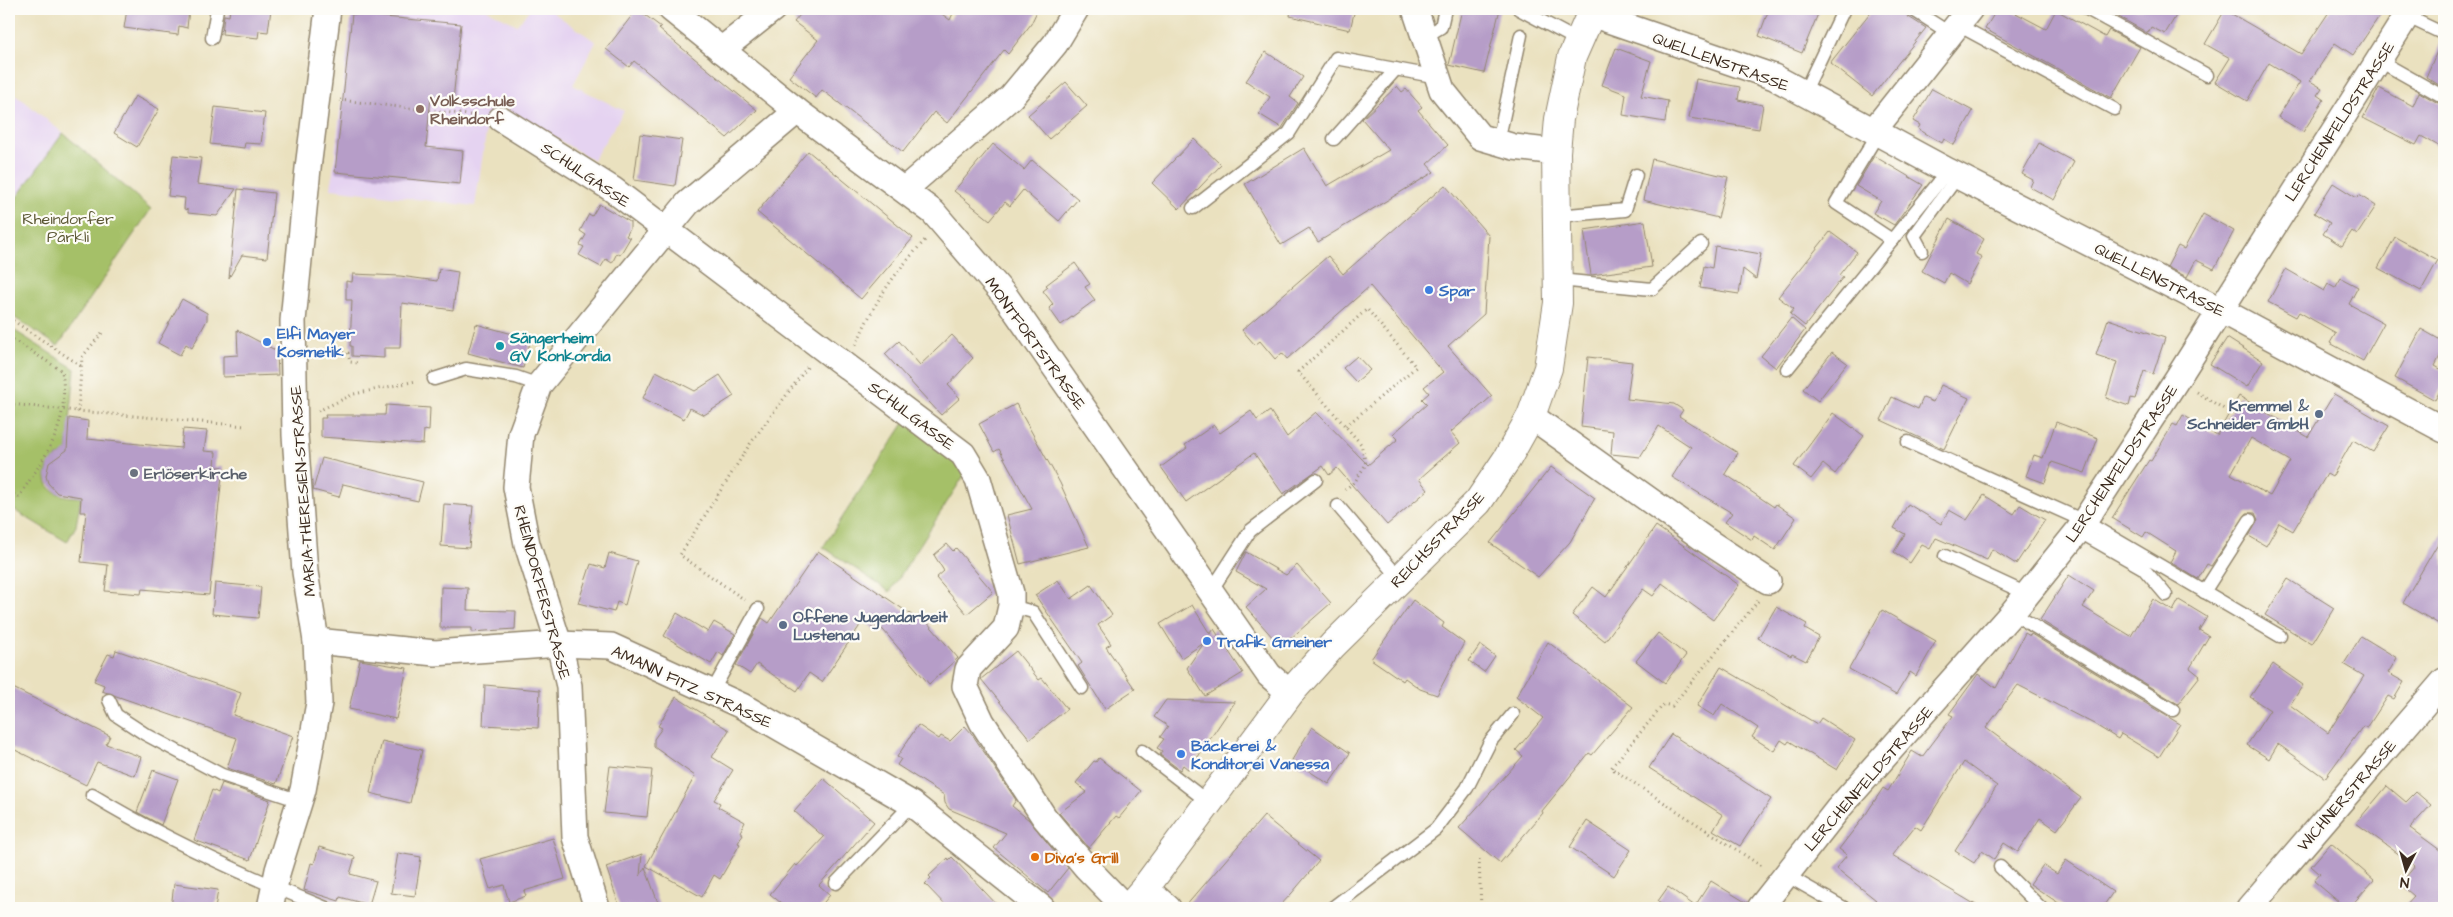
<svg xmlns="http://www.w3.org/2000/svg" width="2453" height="917" font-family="'Architects Daughter',sans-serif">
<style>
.built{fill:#e5d3f1}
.green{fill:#a5c067;stroke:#707542}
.building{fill:#b69dc8;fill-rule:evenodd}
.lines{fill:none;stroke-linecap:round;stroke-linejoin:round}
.lane-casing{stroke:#92866e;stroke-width:15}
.street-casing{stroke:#92866e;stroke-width:28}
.primary-casing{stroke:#92866e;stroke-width:30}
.path{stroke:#92866e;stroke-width:3;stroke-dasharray:1 4;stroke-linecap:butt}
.lane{stroke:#fff;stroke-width:12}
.street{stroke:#fff;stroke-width:25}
.primary{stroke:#fff;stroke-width:28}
.education-dot{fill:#8d6e63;stroke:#fdfcf7;stroke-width:2}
.shop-dot{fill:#3f7fe0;stroke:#fdfcf7;stroke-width:2}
.culture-dot{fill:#0f9aa8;stroke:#fdfcf7;stroke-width:2}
.service-dot{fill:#5c6f8a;stroke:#fdfcf7;stroke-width:2}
.worship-dot{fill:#6b7280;stroke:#fdfcf7;stroke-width:2}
.food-dot{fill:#e8710a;stroke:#fdfcf7;stroke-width:2}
.labels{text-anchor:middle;stroke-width:4.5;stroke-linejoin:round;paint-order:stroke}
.street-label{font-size:16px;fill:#3b2a1e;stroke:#fdfcf7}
.education-label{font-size:16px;font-weight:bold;fill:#785e54;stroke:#fdfcf7;text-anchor:start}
.park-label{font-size:16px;fill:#5b5734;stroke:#fdfcf7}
.shop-label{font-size:16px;font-weight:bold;fill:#366cbe;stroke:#fdfcf7;text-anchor:start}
.culture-label{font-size:16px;font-weight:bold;fill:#0d838f;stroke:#fdfcf7;text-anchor:start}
.service-label{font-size:16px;font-weight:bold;fill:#4e5e75;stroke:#fdfcf7;text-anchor:end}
.worship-label{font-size:16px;font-weight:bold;fill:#5b616d;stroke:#fdfcf7;text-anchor:start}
.food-label{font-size:16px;font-weight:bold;fill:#c56008;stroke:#fdfcf7;text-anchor:start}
</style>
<rect width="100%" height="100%" fill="#fdfcf7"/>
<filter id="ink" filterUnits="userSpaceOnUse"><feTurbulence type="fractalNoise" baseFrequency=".02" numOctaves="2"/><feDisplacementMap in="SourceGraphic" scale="10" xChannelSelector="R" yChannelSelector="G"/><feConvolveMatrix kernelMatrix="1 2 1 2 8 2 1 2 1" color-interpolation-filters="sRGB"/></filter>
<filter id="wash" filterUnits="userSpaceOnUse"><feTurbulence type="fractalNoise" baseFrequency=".0096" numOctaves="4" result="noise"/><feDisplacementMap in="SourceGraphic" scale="20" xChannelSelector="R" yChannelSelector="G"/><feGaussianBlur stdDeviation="1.12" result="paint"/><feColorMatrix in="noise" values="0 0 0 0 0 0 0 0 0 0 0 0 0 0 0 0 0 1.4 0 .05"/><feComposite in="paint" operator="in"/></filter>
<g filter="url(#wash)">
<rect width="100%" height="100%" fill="#eae1bf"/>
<g class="built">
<polygon points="352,9 486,9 517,25 530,9 548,9 596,42 573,85 624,111 593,160 501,106 488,120 475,206 331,189"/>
<polygon points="9,89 63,133 9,208"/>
</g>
<g class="green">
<polygon points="63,133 151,209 58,346 9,314 9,208"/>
<path d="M 9,327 L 75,369 L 67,452 C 48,457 36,482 57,493 C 64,497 74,497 81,497 L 76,526 L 67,542 L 9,507 Z"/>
<polygon points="910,414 970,466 890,592 823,547"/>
</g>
<g id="blocks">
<g class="building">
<polygon points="127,9 189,9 187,28 179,26 178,35 124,28"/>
<polygon points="230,9 271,9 268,32 259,31 258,38 222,34 224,15 229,16"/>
<polygon points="637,9 661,27 659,29 757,110 727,138 634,61 629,67 606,49"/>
<polygon points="805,9 935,9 950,20 955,9 1038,9 1031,24 1008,54 1004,50 947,123 934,112 903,152 822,90 816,98 789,77 818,40 794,22"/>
<polygon points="1291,9 1355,9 1350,30 1290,16"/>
<polygon points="1462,9 1500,9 1484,73 1449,65"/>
<polygon points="1769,9 1820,9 1802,53 1759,36"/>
<polygon points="1873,9 1904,9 1907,16 1926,28 1872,96 1830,63"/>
<polygon points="1997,9 2008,9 2046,29 2056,10 2105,37 2109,30 2140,47 2111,98 1985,29"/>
<polygon points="2120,9 2180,9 2165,34 2151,27 2148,33 2117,16"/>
<polygon points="2331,9 2384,9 2353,55 2335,43 2310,81 2322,88 2317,95 2324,100 2303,132 2278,117 2300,82 2269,63 2247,101 2215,82 2230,58 2205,44 2225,10 2301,54"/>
<polygon points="352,14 461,24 453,100 431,97 426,147 463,151 460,184 335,172"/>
<polygon points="2441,42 2444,42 2444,88 2426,77"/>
<polygon points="1616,48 1651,61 1641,96 1668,101 1665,122 1623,115 1626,94 1602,85"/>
<polygon points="1266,52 1303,77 1290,97 1298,103 1282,128 1259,114 1270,97 1246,81"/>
<polygon points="1696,79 1740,87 1738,100 1763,105 1759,129 1689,118"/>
<polygon points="1066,82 1087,106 1049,139 1028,115"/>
<polygon points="1397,86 1402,92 1406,89 1422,107 1418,110 1448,145 1427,164 1434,172 1318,242 1309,228 1281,245 1245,184 1304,148 1327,186 1389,150 1362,119"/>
<polygon points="2379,88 2413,106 2419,92 2438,103 2444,104 2444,149 2421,136 2416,145 2363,118"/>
<polygon points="1932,89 1973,111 1954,145 1944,139 1942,143 1918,129 1920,125 1913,121"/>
<polygon points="135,96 159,109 137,147 114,133"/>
<polygon points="215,107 265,113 261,144 245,143 244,148 210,144"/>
<polygon points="640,134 682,140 675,186 634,180"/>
<polygon points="1194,139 1221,165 1179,209 1152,183"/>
<polygon points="2039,143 2074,162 2054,200 2030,187 2033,180 2022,174"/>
<polygon points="993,144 1024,170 1032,160 1078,199 1059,221 1023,190 1010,206 1005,202 990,220 954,191"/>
<polygon points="808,151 913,238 861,299 757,212"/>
<polygon points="173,155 201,158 197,184 236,189 217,216 188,213 188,210 184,209 185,198 168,196"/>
<polygon points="1874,156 1923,185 1894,225 1873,213 1881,201 1856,186"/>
<polygon points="1652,159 1728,177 1718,218 1643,200"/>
<polygon points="2333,183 2357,198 2359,195 2376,206 2357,235 2352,231 2342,246 2323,234 2330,223 2314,213"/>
<polygon points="1445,185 1489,236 1484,314 1448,346 1492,396 1451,432 1460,443 1419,479 1428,490 1387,525 1337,468 1329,475 1323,466 1283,494 1254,453 1186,502 1161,467 1187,448 1185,445 1214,425 1220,433 1251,411 1257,420 1270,411 1287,437 1316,412 1368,465 1398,439 1393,434 1427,404 1422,399 1429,393 1424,387 1443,372 1370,286 1287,359 1282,353 1275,359 1260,341 1255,345 1242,330 1328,256 1343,274"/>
<polygon points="238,189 274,193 267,258 242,255 229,278"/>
<polygon points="599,204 630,222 630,229 626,236 630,238 620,255 617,253 612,263 606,259 601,267 579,255 584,247 580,245 586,235 580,231 589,214 592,216"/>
<polygon points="2203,214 2234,231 2214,269 2196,260 2187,277 2167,267 2178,246 2184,249"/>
<polygon points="1949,219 1984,239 1976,254 1982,257 1967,284 1949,273 1944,283 1922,271"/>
<polygon points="1645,221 1652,267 1591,275 1584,230"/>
<polygon points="1830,232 1857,252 1839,275 1843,277 1805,326 1790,314 1794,309 1778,297"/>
<polygon points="2395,237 2438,260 2421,291 2378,268"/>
<polygon points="1715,246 1761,254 1756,279 1743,269 1739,294 1700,288 1704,266 1712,268"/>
<polygon points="1075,263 1090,284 1085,287 1095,300 1061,325 1049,308 1053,304 1043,291 1048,287 1046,285"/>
<polygon points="439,269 458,272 453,310 402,303 400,348 384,348 384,358 352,356 352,346 350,346 352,300 346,300 346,281 352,282 353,274 400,276 437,281"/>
<polygon points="2286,269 2324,291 2328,284 2335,288 2341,278 2358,287 2349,304 2384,323 2363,361 2330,343 2336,333 2299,312 2296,317 2268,302"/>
<polygon points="182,299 207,313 207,320 192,348 186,344 180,355 158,343"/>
<polygon points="1791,318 1805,330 1776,368 1761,356"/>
<polygon points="2108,319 2165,338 2153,374 2144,371 2135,399 2131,398 2129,406 2106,398 2117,362 2096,355"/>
<polygon points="476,324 531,339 523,368 468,353"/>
<polygon points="2421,329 2444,342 2444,348 2435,366 2444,371 2444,383 2435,400 2395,378"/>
<polygon points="237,330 277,351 278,375 223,377 223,356 238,355"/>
<polygon points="952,335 973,358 948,385 960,398 941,415 885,354 899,341 920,365"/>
<polygon points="2227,338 2263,361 2247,387 2210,364"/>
<polygon points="1832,352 1847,363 1818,401 1803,389"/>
<polygon points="1357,356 1370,370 1356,382 1343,368"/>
<polygon points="1588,357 1632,362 1627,399 1674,404 1683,410 1679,416 1738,453 1725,474 1774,507 1776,504 1796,518 1775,550 1754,536 1752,540 1725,522 1732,513 1672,477 1691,447 1659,426 1640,457 1611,454 1613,431 1581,427"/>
<polygon points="656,371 695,391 720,375 734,396 704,415 690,408 684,419 643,398"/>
<polygon points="1941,385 1969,398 1944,449 1881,420 1892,397 1918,409 1923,398 1933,402"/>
<path d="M 2334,394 L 2389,426 L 2373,452 L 2353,440 L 2332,477 L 2327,474 L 2293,531 L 2279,523 L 2266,546 L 2249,536 L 2258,520 L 2255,513 L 2247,513 L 2211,566 L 2207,564 L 2198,579 L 2170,562 L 2176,551 L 2146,532 L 2143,537 L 2112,518 L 2149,460 L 2151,461 L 2173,424 L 2177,426 L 2183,415 L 2217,435 L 2239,396 L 2308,437 ZM 2251,438 L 2290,461 L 2270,496 L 2231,474 Z"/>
<polygon points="1016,404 1060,483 1089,547 1020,564 1007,515 1032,509 999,449 994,452 979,424"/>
<polygon points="386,405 430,408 429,431 424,430 423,444 321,437 321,418 326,418 325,415 385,415"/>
<polygon points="1833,413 1864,436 1835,474 1823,464 1811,479 1794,466"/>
<polygon points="69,418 88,421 87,439 181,448 183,429 207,431 204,451 216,452 215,467 223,467 209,595 142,589 141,594 105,591 108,565 81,562 86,512 80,512 81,497 57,493 48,483 46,476 49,463 67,450"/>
<polygon points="2056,422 2098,438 2085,473 2052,462 2045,483 2026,476 2034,455 2043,458"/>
<polygon points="322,458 423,482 418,501 343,484 339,497 313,490"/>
<polygon points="1551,467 1595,498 1570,542 1538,577 1490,543"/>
<polygon points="1984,495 2014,514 2020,505 2045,520 2016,564 1992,549 1987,560 1936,538 1930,549 1922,545 1910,563 1894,552 1905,534 1894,528 1908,504 1941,524 1949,510 1967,520"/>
<polygon points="444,504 473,506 469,548 441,546"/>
<polygon points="1656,526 1739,585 1713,620 1662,583 1653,596 1643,589 1605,641 1572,615 1593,587 1606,597"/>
<polygon points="2444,533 2444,627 2403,603"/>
<polygon points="947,544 953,551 956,548 993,592 967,614 936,578 944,571 934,555"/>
<polygon points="818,551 916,618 920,614 958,658 929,684 878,624 875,629 863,621 822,682 809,673 797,691 757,664 750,674 736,665 762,618 769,623"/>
<polygon points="1246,552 1286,575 1297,565 1331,603 1281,647 1246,607 1266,589 1236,572"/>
<polygon points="609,553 637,561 625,605 617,602 614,612 578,603 591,564 605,568"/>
<polygon points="2069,575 2094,591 2083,607 2131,636 2153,599 2173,611 2179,600 2207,617 2199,630 2209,636 2190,668 2200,676 2178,704 2040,620"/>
<polygon points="2288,579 2334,608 2312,644 2265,615"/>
<polygon points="1058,580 1071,599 1091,585 1112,615 1098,625 1111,644 1106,647 1135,689 1105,709 1078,666 1082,663 1035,595"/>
<polygon points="215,583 261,587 258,618 212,614"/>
<polygon points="441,587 468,588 467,610 516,611 515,629 472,632 472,628 440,628"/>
<polygon points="1413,600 1444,623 1442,627 1464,643 1437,695 1420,689 1405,678 1403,681 1371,659"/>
<polygon points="1192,605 1210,634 1214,629 1243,673 1205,696 1187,668 1204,643 1181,658 1160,624"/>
<polygon points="1776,607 1807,624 1805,629 1819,637 1806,661 1792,654 1791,656 1758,638"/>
<polygon points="1882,610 1936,641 1916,676 1910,672 1896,695 1849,669"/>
<polygon points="677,613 708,632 714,622 735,634 723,656 718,652 711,664 664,636"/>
<polygon points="1658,633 1686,655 1665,683 1636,661"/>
<polygon points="2025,633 2030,636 2031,634 2180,724 2159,757 2121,734 2118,739 2094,724 2018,685 1986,728 2081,798 2057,830 2040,818 2018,852 2004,843 1994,859 1982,851 1974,863 1955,851 1997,786 1964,762 1921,830 1915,826 1892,855 1981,908 1866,908 1876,900 1836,868 1847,855 1839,849 1866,814 1883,788 1888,791 1912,751 1922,757 1953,716 1949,714 1978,674 1996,688"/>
<polygon points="2361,636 2397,658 2388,673 2404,682 2394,699 2388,696 2367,728 2363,726 2325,778 2278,744 2269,759 2247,745 2270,710 2250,697 2273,664 2303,685 2290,705 2328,733 2364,676 2344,664"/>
<polygon points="1548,642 1633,707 1592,755 1589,753 1542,811 1543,813 1500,863 1459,828 1523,756 1516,750 1543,718 1516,697"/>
<polygon points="1480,645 1495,656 1484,672 1469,661"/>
<polygon points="116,650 241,693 233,715 293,736 276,784 227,768 237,738 102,691 104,685 94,681 108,654 114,656"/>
<polygon points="1016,651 1039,680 1042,678 1067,709 1030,739 981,679"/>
<polygon points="360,660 407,668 396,719 349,709"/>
<polygon points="1721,667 1817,724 1821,718 1855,740 1837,770 1789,741 1787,744 1781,740 1774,751 1752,737 1758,728 1722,704 1714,716 1697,706"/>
<polygon points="485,685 540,690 538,728 483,725"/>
<polygon points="9,686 110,736 106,744 141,757 135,776 97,762 86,785 9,747"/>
<polygon points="676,697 729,730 712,757 733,770 714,800 720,803 718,807 745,822 740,832 743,834 738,843 740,844 720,879 714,875 702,897 646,866 695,776 654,747 654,739 662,728 658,726"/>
<polygon points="1166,700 1235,702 1189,770 1183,765 1180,770 1160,755 1162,751 1157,748 1164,739 1160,737 1168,726 1154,717"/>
<polygon points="918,725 939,739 941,736 950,741 965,726 972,734 1016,800 1012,806 1029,820 1068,868 1048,893 994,848 1006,833 949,809 945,803 944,795 897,765 901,759 897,757"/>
<polygon points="1312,727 1350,753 1329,784 1292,760"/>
<polygon points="1671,734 1771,799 1740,846 1713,830 1723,815 1649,768"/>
<polygon points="382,741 422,750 410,803 370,793"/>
<polygon points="1099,758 1141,791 1119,818 1116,816 1089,848 1059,813 1087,792 1076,783 1094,761 1096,762"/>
<polygon points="610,766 652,770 647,817 604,813"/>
<polygon points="153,770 178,779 161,825 137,812"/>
<polygon points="823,778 874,822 819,885 830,895 819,908 787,908 770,894 795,864 797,866 824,837 794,811"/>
<polygon points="222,783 270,800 250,860 194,840 212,790 218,793"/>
<polygon points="2387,786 2406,802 2416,792 2431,805 2410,828 2444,853 2444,908 2403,908 2414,896 2400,884 2415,866 2356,823"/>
<polygon points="1264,816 1319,861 1292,893 1278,908 1184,908"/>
<polygon points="1587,821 1631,850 1614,876 1570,847"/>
<polygon points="553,838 565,879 524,891 526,896 509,902 504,885 490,889 480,859"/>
<polygon points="2331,843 2374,880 2349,908 2346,908 2314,881 2320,874 2311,866"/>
<polygon points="319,847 355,857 350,874 376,881 369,905 340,897 339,901 304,890 311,863 314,864"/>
<polygon points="398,853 421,857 415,896 391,893"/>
<polygon points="642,854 640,876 645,867 660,908 620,908 606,867"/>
<polygon points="952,857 1000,908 948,908 925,884 931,878 929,876 948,858 949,860"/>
<polygon points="2066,860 2113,892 2102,908 2066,908 2030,884 2043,865 2057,874"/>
<polygon points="1711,881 1747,903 1746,908 1668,908 1658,901 1668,887 1695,906"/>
<polygon points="174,884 218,890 215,908 171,908"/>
</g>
</g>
</g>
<g filter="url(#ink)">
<use href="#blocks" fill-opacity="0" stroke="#92866e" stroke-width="1"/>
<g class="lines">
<g class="lane-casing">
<g id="lane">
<polyline points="1519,9 1579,41"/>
<polyline points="1912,9 1951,34"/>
<polyline points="2087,9 2207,75"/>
<polyline points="2406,16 2444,34"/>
<polyline points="1958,25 2114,109"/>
<polyline points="1424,37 1441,27 1445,9"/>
<polyline points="212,38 217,9"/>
<polyline points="2378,60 2442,96"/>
<polyline points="1804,93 1844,9"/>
<polyline points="1879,132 1836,203 1892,240"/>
<polyline points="1334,139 1396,69"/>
<polyline points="1498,142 1521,35"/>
<polyline points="1193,208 1289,133 1336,58 1438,77"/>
<polyline points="1557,216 1625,210 1636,175"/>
<polyline points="1922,251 1914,236 1958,176"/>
<polyline points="1559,280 1652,289 1701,244"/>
<polyline points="1787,369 1948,171"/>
<polyline points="434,379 466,369 516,377 539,385"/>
<polyline points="1908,442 2084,521 2280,636"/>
<polyline points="1338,506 1400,579"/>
<polyline points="2078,531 2143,568 2166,595"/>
<polyline points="1945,556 2027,594"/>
<polyline points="1211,591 1250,531 1316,480"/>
<polyline points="2204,592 2250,520"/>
<polyline points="1011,606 1033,612 1082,688"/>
<polyline points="2012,613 2173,710"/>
<polyline points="712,692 758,609"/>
<polyline points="109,700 116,715 145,734 222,775 300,801"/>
<polyline points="1142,751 1208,802"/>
<path d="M 92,795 C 166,840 246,876 326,908"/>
<polyline points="2000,867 2041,908"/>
<polyline points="1786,875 1844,908"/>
<polyline points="836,883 912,804"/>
<polyline points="1332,908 1436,829 1467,788 1490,742 1513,714"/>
</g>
</g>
<g class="street-casing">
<g id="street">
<polyline points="671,9 797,111 933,212 1006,297 1269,675 1290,693"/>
<polyline points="1415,9 1442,90 1480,137 1514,147 1556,152"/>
<polyline points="1591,14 1774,77 1948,171 2220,310 2444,430"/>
<polyline points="721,50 773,9"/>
<polyline points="501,119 612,189 963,454 978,479 1011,593 1011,606 1006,628 968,669 965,686 982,722 1044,817 1086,867 1126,908"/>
<polyline points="1874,130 1970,9"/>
<polyline points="905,189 1011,97 1055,44 1076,9"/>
<polyline points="1531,416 1704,539 1768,581"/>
<polyline points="316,641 435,653 559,644 611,646 742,706 912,804 1042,908"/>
<polyline points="1145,888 1168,908"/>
<polyline points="270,908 278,870 303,790 319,703 316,641 305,572 295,435 293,321 308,168 328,9"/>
<polyline points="597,908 575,837 569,686 559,644 527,544 516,487 521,434 539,385 688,203 797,111"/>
<polyline points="1760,908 1838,809 2012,613 2078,531 2177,379 2411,9"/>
<polyline points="2249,908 2444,681"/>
</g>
</g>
<g class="primary-casing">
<polyline id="primary" points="1128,908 1145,888 1290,693 1333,645 1478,502 1507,459 1531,416 1548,368 1558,303 1556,152 1559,119 1572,57 1593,9"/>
</g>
<g class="path">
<polyline points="340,100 478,116"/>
<polyline points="9,318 81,366"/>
<polyline points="102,333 82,357 78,411 246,426"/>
<path d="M 9,337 L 62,371 C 70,428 47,452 19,497 L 9,492"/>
<path d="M 856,345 C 875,300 893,275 926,239"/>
<polyline points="318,352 348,353 350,362 359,363"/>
<polyline points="2197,392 2224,409"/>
<polyline points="9,404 78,411"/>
<polyline points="318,411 354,394 416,381"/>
<polyline points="1345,490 1356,480 1366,464 1361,444 1298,372 1367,309 1416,367 1346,426"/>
<polyline points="745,600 680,555 750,444 808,366"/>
<polyline points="1758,601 1672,706 1664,704 1611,768 1763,867"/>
<polyline points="1479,859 1481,908"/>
</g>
<use href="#lane" class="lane"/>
<use href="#street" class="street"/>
<use href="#primary" class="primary"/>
</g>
</g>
<circle class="education-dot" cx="420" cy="109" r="5"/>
<g class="shop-dot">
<circle cx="1429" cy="290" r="5"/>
<circle cx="267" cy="342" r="5"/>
<circle cx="1207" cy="641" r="5"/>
<circle cx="1181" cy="754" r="5"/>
</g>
<circle class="culture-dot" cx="500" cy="346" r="5"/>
<g class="service-dot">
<circle cx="2319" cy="414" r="5"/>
<circle cx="783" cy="625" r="5"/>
</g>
<circle class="worship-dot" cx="134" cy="473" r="5"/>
<circle class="food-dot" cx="1035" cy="857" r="5"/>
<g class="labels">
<g class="street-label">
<text transform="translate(1721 61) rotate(20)" y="6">QUELLENSTRASSE</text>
<text transform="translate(2339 121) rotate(-57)" y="6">LERCHENFELDSTRASSE</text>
<text transform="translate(586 174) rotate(34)" y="6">SCHULGASSE</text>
<text transform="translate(2160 279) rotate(27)" y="6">QUELLENSTRASSE</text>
<text transform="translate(1036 343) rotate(54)" y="6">MONTFORTSTRASSE</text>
<text transform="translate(912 415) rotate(37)" y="6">SCHULGASSE</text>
<text transform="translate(2121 463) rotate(-56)" y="6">LERCHENFELDSTRASSE</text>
<text transform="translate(302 491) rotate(-94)" y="6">MARIA-THERESIEN-STRASSE</text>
<text transform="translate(1437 539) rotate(-46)" y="6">REICHSSTRASSE</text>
<text transform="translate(543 592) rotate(75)" y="6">RHEINDORFERSTRASSE</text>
<text transform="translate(692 686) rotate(25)" y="6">AMANN FITZ STRASSE</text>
<text transform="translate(1868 778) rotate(-49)" y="6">LERCHENFELDSTRASSE</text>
<text transform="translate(2346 795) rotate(-49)" y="6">WICHNERSTRASSE</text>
</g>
<g class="education-label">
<text x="430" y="106">Volksschule<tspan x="430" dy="18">Rheindorf</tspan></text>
</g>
<g class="park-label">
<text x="68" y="224">Rheindorfer<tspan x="68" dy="18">Pärkli</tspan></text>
</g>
<g class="shop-label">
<text x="1439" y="296">Spar</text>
<text x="277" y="339">Elfi Mayer<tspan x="277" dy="18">Kosmetik</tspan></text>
<text x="1217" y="647">Trafik Gmeiner</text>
<text x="1191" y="751">Bäckerei &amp;<tspan x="1191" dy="18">Konditorei Vanessa</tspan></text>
</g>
<g class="culture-label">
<text x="510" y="343">Sängerheim<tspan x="510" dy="18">GV Konkordia</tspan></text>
</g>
<g class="service-label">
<text x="2309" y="411">Kremmel &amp;<tspan x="2309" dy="18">Schneider GmbH</tspan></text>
<text x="793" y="622" text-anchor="start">Offene Jugendarbeit<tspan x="793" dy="18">Lustenau</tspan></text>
</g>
<g class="worship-label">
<text x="144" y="479">Erlöserkirche</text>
</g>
<g class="food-label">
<text x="1045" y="863">Diva's Grill</text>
</g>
</g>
<rect width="2453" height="917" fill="none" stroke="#fdfcf7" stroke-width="30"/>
<g transform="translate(2406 870) rotate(186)" stroke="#fdfcf7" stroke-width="4" paint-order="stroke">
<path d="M0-4L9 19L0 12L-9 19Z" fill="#3b2a1e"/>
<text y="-8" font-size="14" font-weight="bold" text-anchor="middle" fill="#3b2a1e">N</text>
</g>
</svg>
